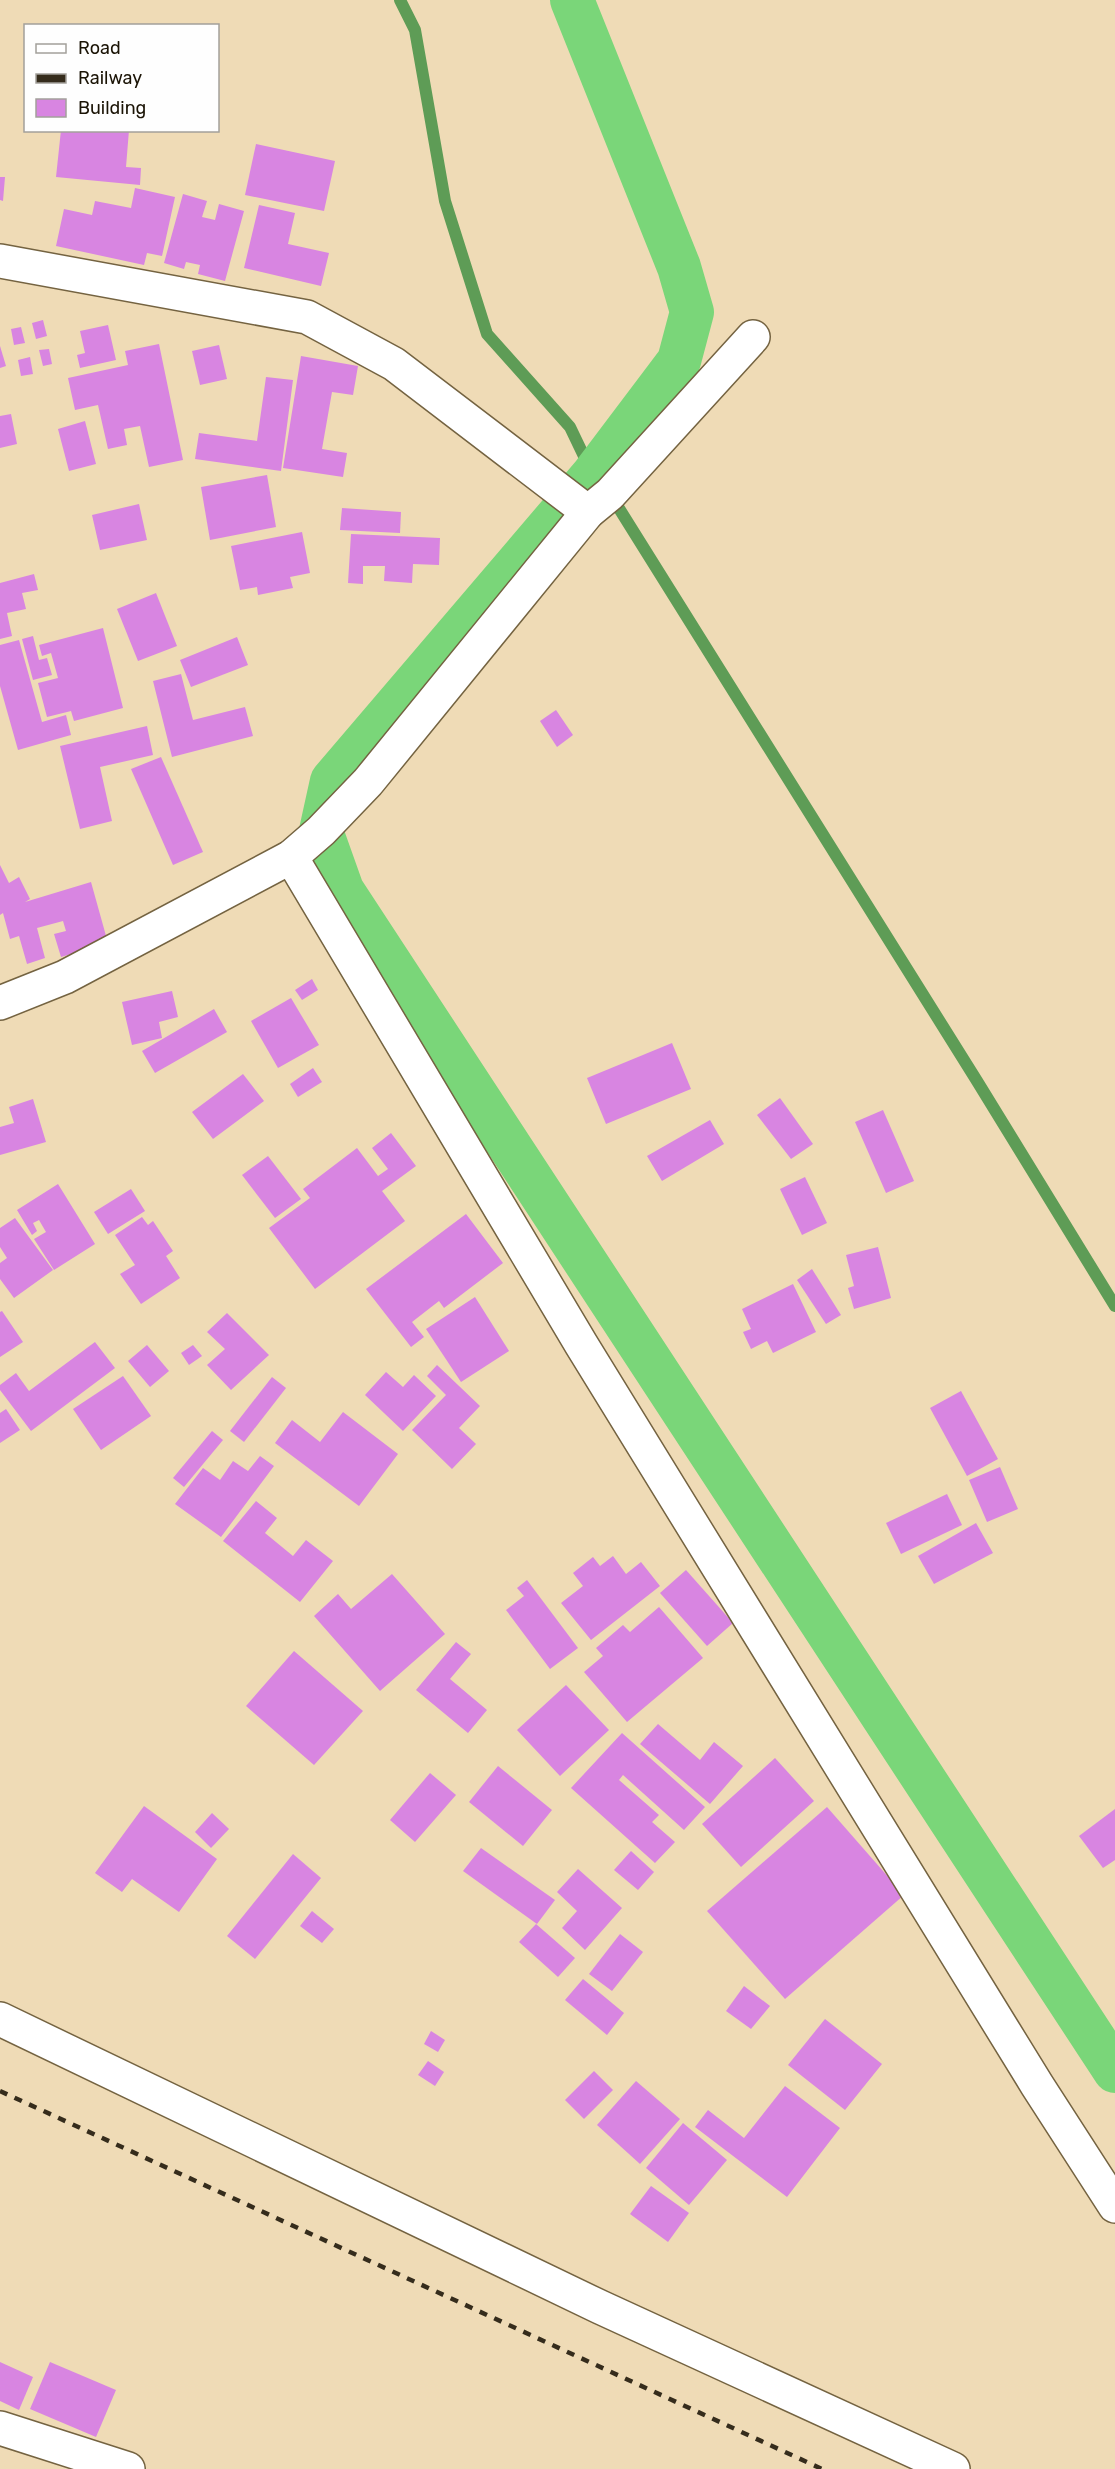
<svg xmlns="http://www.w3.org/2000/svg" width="1115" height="2469" font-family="Rubik,sans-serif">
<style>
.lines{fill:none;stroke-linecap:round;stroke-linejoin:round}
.stream{stroke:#5e9c56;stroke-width:12}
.canal{stroke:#7ad679;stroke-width:44}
.building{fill:#d885e1}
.minor-casing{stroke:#746341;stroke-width:36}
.minor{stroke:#fff;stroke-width:33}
.rail{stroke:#352c1c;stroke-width:4.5;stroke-dasharray:8 8;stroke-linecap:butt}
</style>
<rect width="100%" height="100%" fill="#efdbb6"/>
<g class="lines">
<polyline class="stream" points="400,0 415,30 445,201 487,334 570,427 593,475 610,494 977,1081 1115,1306"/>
<polyline class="canal" points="572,0 679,267 692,312 679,361 593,475 332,781 321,831 342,890 1115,2071"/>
</g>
<g class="building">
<polygon points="61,130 129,130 126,167 141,168 140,185 56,177"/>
<polygon points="256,144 335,161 324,211 245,195"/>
<polygon points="0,177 5,177 3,201 0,200"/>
<polygon points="135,188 175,197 162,256 147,253 144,265 56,246 64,209 92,215 95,201 131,208"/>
<polygon points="183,194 207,201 202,217 215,220 219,204 244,211 225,281 198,274 200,265 186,262 184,269 164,263"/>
<polygon points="259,205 295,213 288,244 329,253 321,286 244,268"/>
<polygon points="43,320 47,336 36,339 32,323"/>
<polygon points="108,325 116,360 80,368 77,355 85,353 80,331"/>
<polygon points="21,327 25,343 14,345 11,329"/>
<polygon points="159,344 183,460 149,467 140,426 124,429 127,445 108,449 98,405 75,410 68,378 128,365 125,351"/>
<polygon points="219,345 227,379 200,385 192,351"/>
<polygon points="0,346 6,366 0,368"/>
<polygon points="49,349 52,364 43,366 39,350"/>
<polygon points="301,356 358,366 353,395 332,392 322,449 347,453 343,477 283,468"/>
<polygon points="30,357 33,374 21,376 18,360"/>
<polygon points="266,377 293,380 281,471 195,459 199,433 257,441"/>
<polygon points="11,414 17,444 0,448 0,416"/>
<polygon points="85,421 96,464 69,471 58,429"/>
<polygon points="267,475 276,527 210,540 201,487"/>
<polygon points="139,504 147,540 100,550 92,515"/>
<polygon points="342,508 401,512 400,533 340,530"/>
<polygon points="302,532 310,573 290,577 293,588 258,595 257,587 240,590 231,546"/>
<polygon points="351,534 440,538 439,565 413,564 412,583 384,581 385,566 363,566 363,584 348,583"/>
<polygon points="34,574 38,590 22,593 26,609 7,613 12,636 0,639 0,583"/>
<polygon points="156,593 177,646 138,661 117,609"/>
<polygon points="103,628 123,708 74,721 71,711 47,717 38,683 58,678 51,653 42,656 39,645"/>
<polygon points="33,636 39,660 47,658 52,675 33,680 22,639"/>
<polygon points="237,637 248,665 191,687 180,660"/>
<polygon points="19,640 42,722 66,715 71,735 18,750 0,686 0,645"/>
<polygon points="181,674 193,720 245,707 253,736 172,757 153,681"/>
<polygon points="556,710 573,735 557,747 540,721"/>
<polygon points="147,726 153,755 100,767 112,821 80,829 60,746"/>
<polygon points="161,757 203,852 173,865 131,769"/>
<polygon points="0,865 9,883 19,877 30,899 25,902 91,882 108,943 61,957 54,934 66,931 63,921 37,928 45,958 27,964 19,936 10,939 3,913 0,915"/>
<polygon points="312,979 318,990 302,1000 295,990"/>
<polygon points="172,991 178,1017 159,1022 162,1038 132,1045 122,1002"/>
<polygon points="291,998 319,1045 278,1068 251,1021"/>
<polygon points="214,1009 227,1032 155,1073 142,1051"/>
<polygon points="672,1043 691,1089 606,1124 587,1078"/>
<polygon points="313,1068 322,1082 298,1097 290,1084"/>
<polygon points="243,1074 264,1101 213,1139 192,1112"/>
<polygon points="780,1098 813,1144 791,1159 757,1115"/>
<polygon points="33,1099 46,1142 0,1155 0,1127 14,1123 9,1107"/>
<polygon points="883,1110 914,1181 886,1193 855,1122"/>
<polygon points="710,1120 724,1144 662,1181 647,1156"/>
<polygon points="391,1133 416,1166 382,1191 405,1221 315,1289 269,1228 310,1198 303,1189 357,1148 378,1176 388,1169 372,1148"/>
<polygon points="268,1156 301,1199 275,1218 242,1175"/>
<polygon points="805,1177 827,1223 802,1235 780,1189"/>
<polygon points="58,1184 95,1244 54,1270 34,1239 46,1232 39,1220 33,1223 37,1231 32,1235 17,1210"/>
<polygon points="131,1189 145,1211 108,1234 94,1212"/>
<polygon points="466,1214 503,1263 444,1308 439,1301 412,1322 424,1337 411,1347 366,1289"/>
<polygon points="142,1217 148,1225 153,1221 173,1251 166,1256 180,1278 141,1304 120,1274 135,1265 115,1235"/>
<polygon points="15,1218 53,1270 14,1298 0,1279 0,1263 7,1258 0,1247 0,1228"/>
<polygon points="878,1247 891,1298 854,1309 848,1288 854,1286 846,1255"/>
<polygon points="812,1269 841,1315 826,1324 797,1280"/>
<polygon points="793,1284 816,1332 773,1353 767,1341 751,1349 743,1332 751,1329 742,1309"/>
<polygon points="475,1297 509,1351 461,1382 426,1329"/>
<polygon points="2,1311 23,1342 0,1357 0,1312"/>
<polygon points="227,1313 269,1355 231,1390 207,1365 225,1349 207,1332"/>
<polygon points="95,1342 115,1368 31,1431 0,1390 0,1385 16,1373 29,1391"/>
<polygon points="147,1345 169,1371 150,1387 128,1361"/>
<polygon points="193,1345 202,1356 189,1365 181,1353"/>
<polygon points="437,1365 480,1406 459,1428 476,1444 452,1469 412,1430 446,1395 427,1376"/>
<polygon points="386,1372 403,1387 414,1375 436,1396 403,1431 365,1395"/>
<polygon points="123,1376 151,1416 101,1450 73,1409"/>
<polygon points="272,1377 286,1388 244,1442 230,1431"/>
<polygon points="961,1391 998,1459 967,1476 930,1408"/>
<polygon points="6,1409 20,1430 0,1443 0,1413"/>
<polygon points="343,1412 398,1454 359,1506 275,1443 292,1420 320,1442"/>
<polygon points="212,1431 223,1440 184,1487 173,1478"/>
<polygon points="260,1456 274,1466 221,1537 175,1504 203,1468 220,1480 233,1461 248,1471"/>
<polygon points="1000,1467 1018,1509 987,1522 969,1480"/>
<polygon points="947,1494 962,1525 901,1554 886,1523"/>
<polygon points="256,1501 277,1518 265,1533 293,1556 306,1540 333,1561 300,1602 223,1541"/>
<polygon points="976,1523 993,1553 934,1584 918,1556"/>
<polygon points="613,1556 626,1574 641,1562 660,1586 591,1640 561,1603 583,1586 573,1573 593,1557 600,1566"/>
<polygon points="686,1570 733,1623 707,1646 660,1593"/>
<polygon points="392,1574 445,1634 380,1691 314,1616 338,1594 351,1609"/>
<polygon points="527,1580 578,1648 550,1669 506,1610 524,1596 517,1588"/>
<polygon points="659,1607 703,1658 627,1722 584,1672 603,1656 596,1648 623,1625 630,1632"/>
<polygon points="456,1642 471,1654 450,1679 487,1710 468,1733 416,1690"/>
<polygon points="294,1651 363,1711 314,1765 246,1706"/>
<polygon points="566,1685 609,1730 560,1776 517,1730"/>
<polygon points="658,1724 700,1760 714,1742 743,1766 710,1804 640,1744"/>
<polygon points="622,1733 705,1807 684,1830 623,1775 619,1780 659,1815 652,1822 675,1842 655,1863 571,1788"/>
<polygon points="775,1758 814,1801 741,1867 702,1824"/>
<polygon points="498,1766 552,1810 523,1846 469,1802"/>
<polygon points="430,1773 456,1795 415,1842 390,1820"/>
<polygon points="144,1806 217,1859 179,1912 132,1879 122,1892 95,1873"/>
<polygon points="827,1807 904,1895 785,1999 707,1911"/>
<polygon points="1115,1809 1115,1860 1103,1868 1079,1836"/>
<polygon points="212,1813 229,1829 211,1848 195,1832"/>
<polygon points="481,1848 555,1900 537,1924 463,1871"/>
<polygon points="631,1851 654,1872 638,1890 614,1870"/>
<polygon points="293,1854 321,1878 255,1959 227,1936"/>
<polygon points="578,1869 622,1908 585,1950 562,1928 577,1911 557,1892"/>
<polygon points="312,1911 334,1929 322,1943 300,1926"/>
<polygon points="536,1924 575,1958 558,1977 519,1942"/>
<polygon points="620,1934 643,1952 612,1991 589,1974"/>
<polygon points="583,1979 624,2013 607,2035 565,2000"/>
<polygon points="744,1986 770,2006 751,2029 726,2011"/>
<polygon points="825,2019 882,2064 845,2110 788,2065"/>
<polygon points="431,2031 445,2040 438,2052 424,2044"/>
<polygon points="428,2061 444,2072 435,2086 418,2075"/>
<polygon points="594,2071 613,2090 584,2119 565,2100"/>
<polygon points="636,2081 680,2119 640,2164 597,2125"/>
<polygon points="785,2086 840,2128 787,2197 695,2127 708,2110 744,2138"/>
<polygon points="683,2123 727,2160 689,2205 646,2168"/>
<polygon points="651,2186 689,2213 668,2242 630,2214"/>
<polygon points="0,2362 33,2377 19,2410 0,2401"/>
<polygon points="50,2362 116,2390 96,2437 30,2409"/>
</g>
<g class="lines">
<g class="minor-casing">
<g id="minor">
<polyline points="0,261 307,317 394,364 588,512"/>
<polyline points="291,857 581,1344 1037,2085 1115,2206"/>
<polyline points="0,1003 65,977 291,857 321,831 368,782 588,512 610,494 753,337"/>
<polyline points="0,2019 600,2307 953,2469"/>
<polyline points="0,2428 128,2469"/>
</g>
</g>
<use href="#minor" class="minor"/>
<polyline class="rail" points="0,2091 822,2469"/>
</g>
<rect x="24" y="24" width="195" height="108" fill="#fefefe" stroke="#a3a09b" stroke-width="1.5"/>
<rect x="36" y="44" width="30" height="9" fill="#ffffff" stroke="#a3a09b" stroke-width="1.5"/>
<text x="78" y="54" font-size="18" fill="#1b1406">Road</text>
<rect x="36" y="74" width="30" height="9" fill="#352c1c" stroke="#a3a09b" stroke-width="1.5"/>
<text x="78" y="84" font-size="18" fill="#1b1406">Railway</text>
<rect x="36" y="99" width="30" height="18" fill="#d885e1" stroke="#a3a09b" stroke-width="1.5"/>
<text x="78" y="114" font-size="18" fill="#1b1406">Building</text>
</svg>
